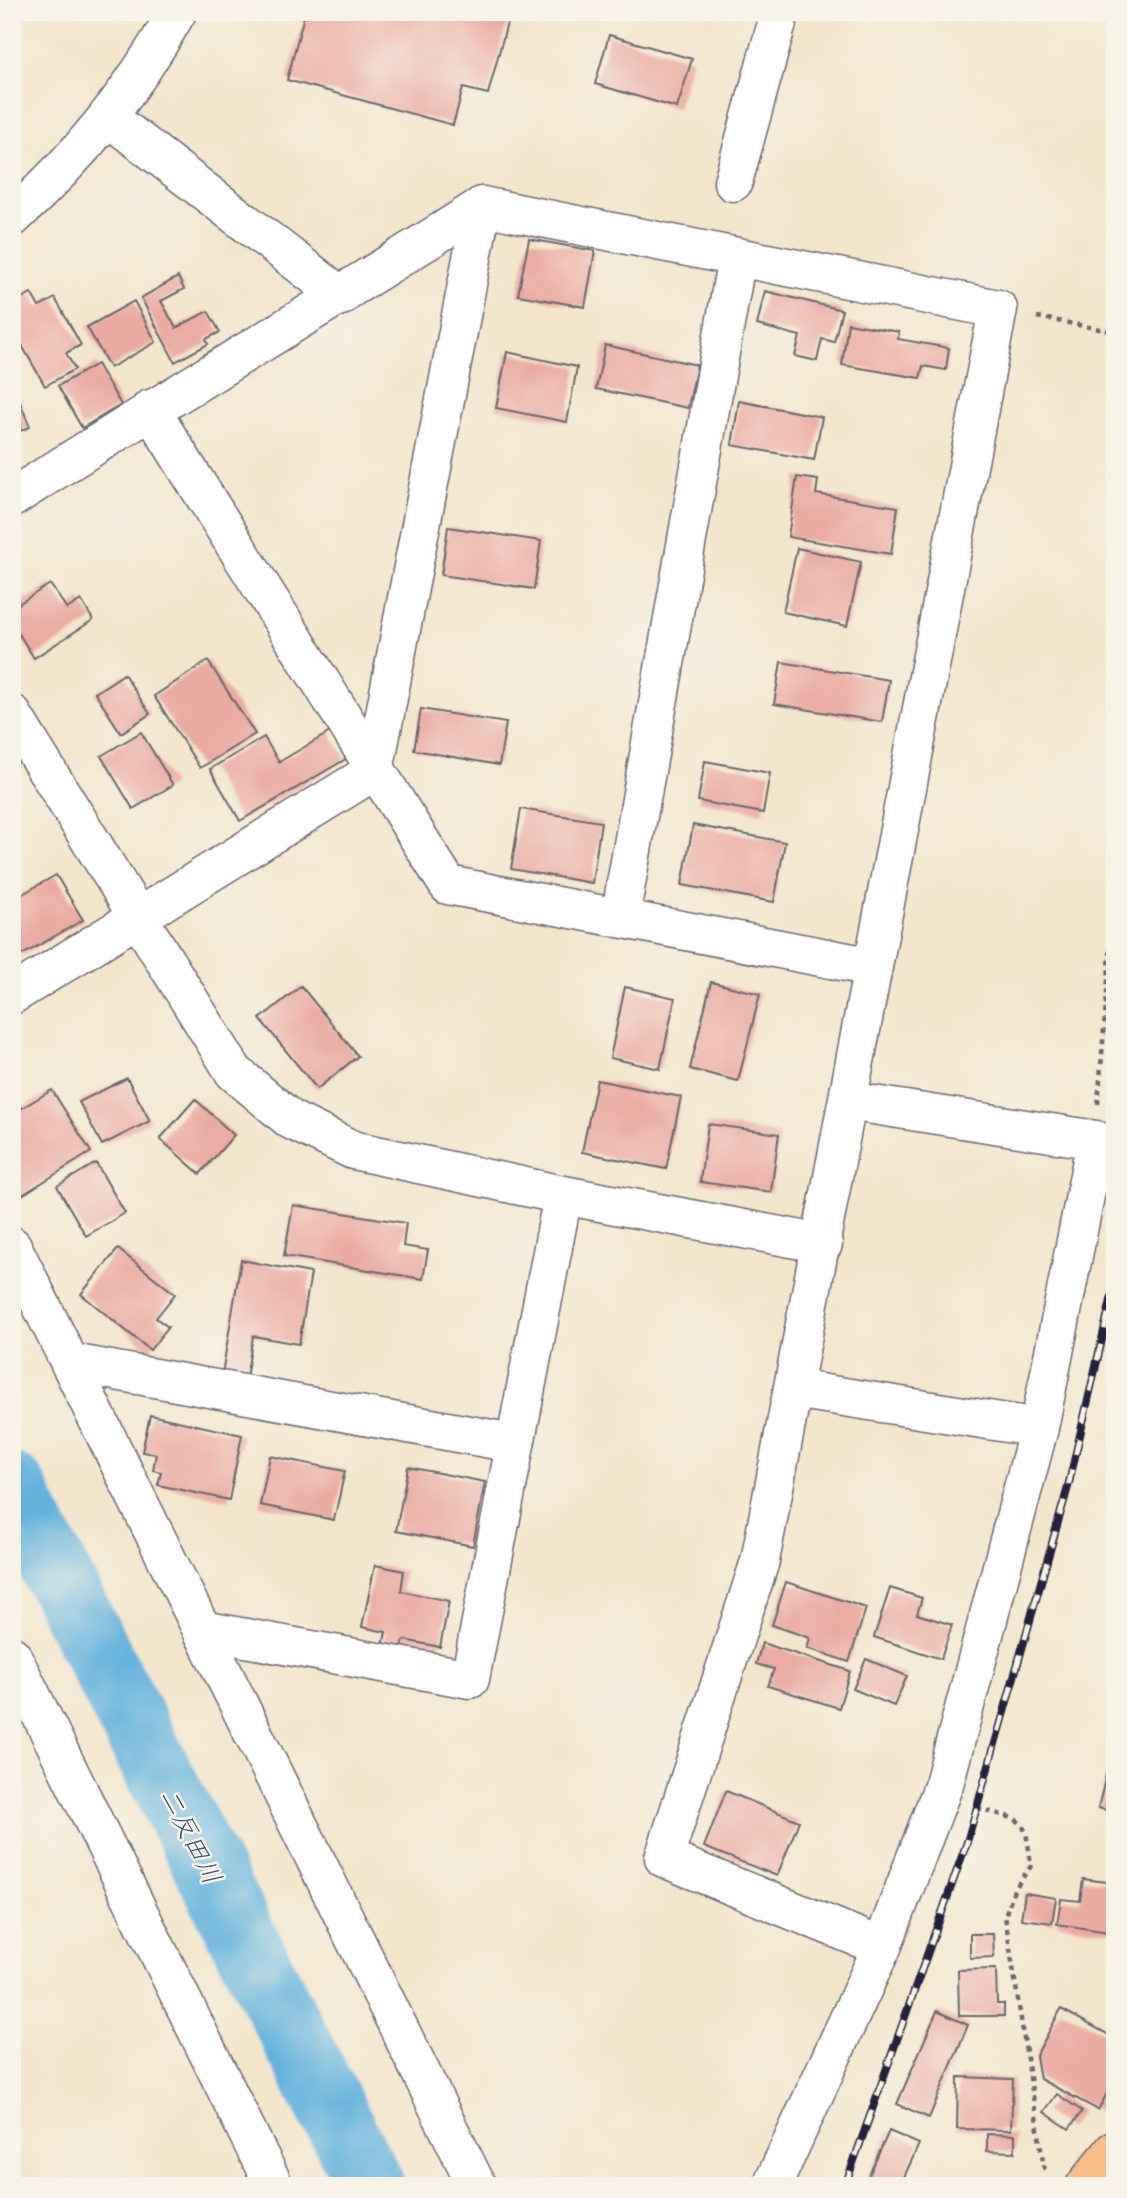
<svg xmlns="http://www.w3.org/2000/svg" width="1127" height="2198" font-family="Sriracha,'Klee One',sans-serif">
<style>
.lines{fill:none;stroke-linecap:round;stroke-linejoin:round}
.river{stroke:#63b2dd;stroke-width:68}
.building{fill:#eaaba3}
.minor-casing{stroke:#6b666e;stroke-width:41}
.tertiary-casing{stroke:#6b666e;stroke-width:41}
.trunk-casing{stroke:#6b666e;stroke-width:41}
.path{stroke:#6b666e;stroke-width:4.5;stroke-dasharray:5 5;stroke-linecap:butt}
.minor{stroke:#fff;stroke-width:38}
.tertiary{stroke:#fff;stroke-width:38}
.trunk{stroke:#f8bd89;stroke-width:38}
.rail-casing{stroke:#22223b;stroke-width:8}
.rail{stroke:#f7f3e8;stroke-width:5;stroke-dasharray:16;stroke-linecap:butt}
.labels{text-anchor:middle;stroke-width:5;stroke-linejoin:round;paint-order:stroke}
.water-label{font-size:26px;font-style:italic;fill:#395474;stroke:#f7f3e8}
</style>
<rect width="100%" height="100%" fill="#f7f3e8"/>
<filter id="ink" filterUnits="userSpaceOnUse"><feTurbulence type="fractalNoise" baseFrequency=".0143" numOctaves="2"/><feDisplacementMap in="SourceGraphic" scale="14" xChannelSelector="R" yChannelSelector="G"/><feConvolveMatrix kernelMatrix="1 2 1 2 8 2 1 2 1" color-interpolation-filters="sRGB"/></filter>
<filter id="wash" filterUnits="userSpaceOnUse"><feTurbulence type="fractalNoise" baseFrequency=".00686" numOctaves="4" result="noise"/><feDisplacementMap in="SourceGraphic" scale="28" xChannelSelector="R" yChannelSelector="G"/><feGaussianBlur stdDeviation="1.57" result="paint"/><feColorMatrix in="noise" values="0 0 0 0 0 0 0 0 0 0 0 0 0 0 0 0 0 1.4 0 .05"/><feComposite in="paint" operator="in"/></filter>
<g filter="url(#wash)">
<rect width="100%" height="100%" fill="#f3e5cc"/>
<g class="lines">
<polyline class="river" points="12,1487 371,2186"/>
</g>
<g id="blocks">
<g class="building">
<polygon points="305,12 510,12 488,94 463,88 453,125 287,80"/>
<polygon points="609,35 692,59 677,108 595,84"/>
<polygon points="529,239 595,251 585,307 518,295"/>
<polygon points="178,277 184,289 161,301 176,328 208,311 220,332 206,339 208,344 175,362 141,298"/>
<polygon points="765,291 842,310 834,342 822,339 817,361 795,356 800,336 757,325"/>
<polygon points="31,293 39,307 55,298 81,345 66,353 75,369 45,386 12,328 12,303"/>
<polygon points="134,301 156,342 110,368 87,327"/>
<polygon points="848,323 899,332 898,339 949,348 946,370 923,366 920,378 842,365"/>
<polygon points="605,345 697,365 688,408 596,389"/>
<polygon points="507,352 577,367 567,422 496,408"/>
<polygon points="97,364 121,405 82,428 58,386"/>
<polygon points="12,382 30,427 12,434"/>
<polygon points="739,401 822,417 814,460 732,445"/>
<polygon points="797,477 818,480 816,494 898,507 891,554 788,537"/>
<polygon points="448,527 541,541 534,589 441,575"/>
<polygon points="797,548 861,562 847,626 783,612"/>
<polygon points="50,584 67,609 81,600 93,620 34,658 12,623 12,608"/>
<polygon points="208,661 255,734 200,768 154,696"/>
<polygon points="781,662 889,680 882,722 774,704"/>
<polygon points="124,674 150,714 121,733 95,693"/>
<polygon points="421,709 506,723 499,765 414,750"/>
<polygon points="141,732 173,785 133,809 101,756"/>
<polygon points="330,732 346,759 240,821 210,769 264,737 279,762"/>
<polygon points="705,761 770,773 763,813 698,801"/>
<polygon points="521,809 601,822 592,883 511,869"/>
<polygon points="693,825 785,842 774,902 682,885"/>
<polygon points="56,875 83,920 22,955 12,937 12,900"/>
<polygon points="711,982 760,994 738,1081 690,1069"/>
<polygon points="301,986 358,1056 317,1089 260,1019"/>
<polygon points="625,987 675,998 660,1069 610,1058"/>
<polygon points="127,1078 150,1121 102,1145 79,1102"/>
<polygon points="597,1080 681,1097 666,1169 582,1152"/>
<polygon points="52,1090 91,1152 19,1197 12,1187 12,1114"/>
<polygon points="195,1099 234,1135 200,1174 160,1139"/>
<polygon points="708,1124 779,1134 771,1192 700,1182"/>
<polygon points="96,1163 125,1213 86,1236 57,1186"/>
<polygon points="293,1205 406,1223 403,1246 428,1250 423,1279 284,1256"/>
<polygon points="118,1249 175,1294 156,1318 168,1327 150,1350 81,1294"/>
<polygon points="241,1260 311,1273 299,1344 253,1336 246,1378 222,1374"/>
<polygon points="150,1415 242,1435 229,1500 158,1485 161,1472 153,1470 156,1454 142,1452"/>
<polygon points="270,1456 345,1471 334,1520 260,1505"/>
<polygon points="408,1467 485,1482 473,1546 396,1531"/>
<polygon points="375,1565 404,1571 401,1591 449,1601 440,1647 404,1640 401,1651 383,1647 386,1632 362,1627"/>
<polygon points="786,1582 866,1608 849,1662 807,1648 810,1638 772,1625"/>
<polygon points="890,1588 922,1598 917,1614 952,1625 941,1659 874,1637"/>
<polygon points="762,1643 850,1671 839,1708 768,1686 774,1669 756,1664"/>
<polygon points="866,1659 907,1676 894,1706 853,1689"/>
<polygon points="1110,1759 1115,1760 1115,1812 1098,1808"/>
<polygon points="726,1791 799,1821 777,1876 704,1847"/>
<polygon points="1083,1879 1115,1883 1115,1933 1057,1924 1061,1899 1080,1901"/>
<polygon points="1025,1893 1056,1898 1052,1923 1021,1919"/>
<polygon points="970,1934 993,1934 994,1957 970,1958"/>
<polygon points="996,1969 997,2004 1004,2004 1004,2016 959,2016 958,1970"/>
<polygon points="1061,2009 1115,2038 1115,2079 1098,2110 1040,2079 1036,2056"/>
<polygon points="937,2011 968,2025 929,2118 897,2104"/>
<polygon points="958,2077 1013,2079 1011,2130 957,2129"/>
<polygon points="1057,2094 1082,2111 1069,2129 1044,2112"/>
<polygon points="889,2131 919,2144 900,2186 864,2186"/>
<polygon points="987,2134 1015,2135 1015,2152 987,2151"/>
</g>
</g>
</g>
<g filter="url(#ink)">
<use href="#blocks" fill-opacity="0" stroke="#6b666e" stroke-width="2"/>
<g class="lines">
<g class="minor-casing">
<g id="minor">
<polyline points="108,117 341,296"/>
<polyline points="733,182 780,12"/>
<polyline points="150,409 448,885 873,967"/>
<path d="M 12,498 C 167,398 327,305 482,206 L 998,309 L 760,1561 L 664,1858 L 882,1947"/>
<polyline points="12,714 234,1072 291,1120 353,1150 563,1195 823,1244"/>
<polyline points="620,918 737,257"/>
<polyline points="12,995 374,771 482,206"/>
<polyline points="12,1246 477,2186"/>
<polyline points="72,1363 513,1443"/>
<polyline points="794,1389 1039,1428"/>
<polyline points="202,1630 470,1679 563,1195"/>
<polyline points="772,2186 882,1947 944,1784 1039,1428 1096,1140 848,1101"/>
</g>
</g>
<g class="tertiary-casing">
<g id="tertiary">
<path d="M 12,218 C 81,155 131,94 177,12"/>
<polyline points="12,1656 274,2186"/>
</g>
</g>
<g class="trunk-casing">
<polyline id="trunk" points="1085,2186 1115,2149"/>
</g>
<g class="path">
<polyline points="1037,317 1115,332"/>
<polyline points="1098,1104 1115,892"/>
<path d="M 977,1808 C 1025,1822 1025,1814 1031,1866 L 1014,1890 L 1005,1916 L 1044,2168 L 1049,2172"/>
</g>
<use href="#minor" class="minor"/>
<use href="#tertiary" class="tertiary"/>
<use href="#trunk" class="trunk"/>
<g class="rail-casing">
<polyline id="rail" points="845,2186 967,1842 1068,1487 1115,1283"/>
</g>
<use href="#rail" class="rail"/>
</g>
</g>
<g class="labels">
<g class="water-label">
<text transform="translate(191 1836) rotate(63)" y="9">二反田川</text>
</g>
</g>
<rect width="1127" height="2198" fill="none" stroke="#f7f3e8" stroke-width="42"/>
</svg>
